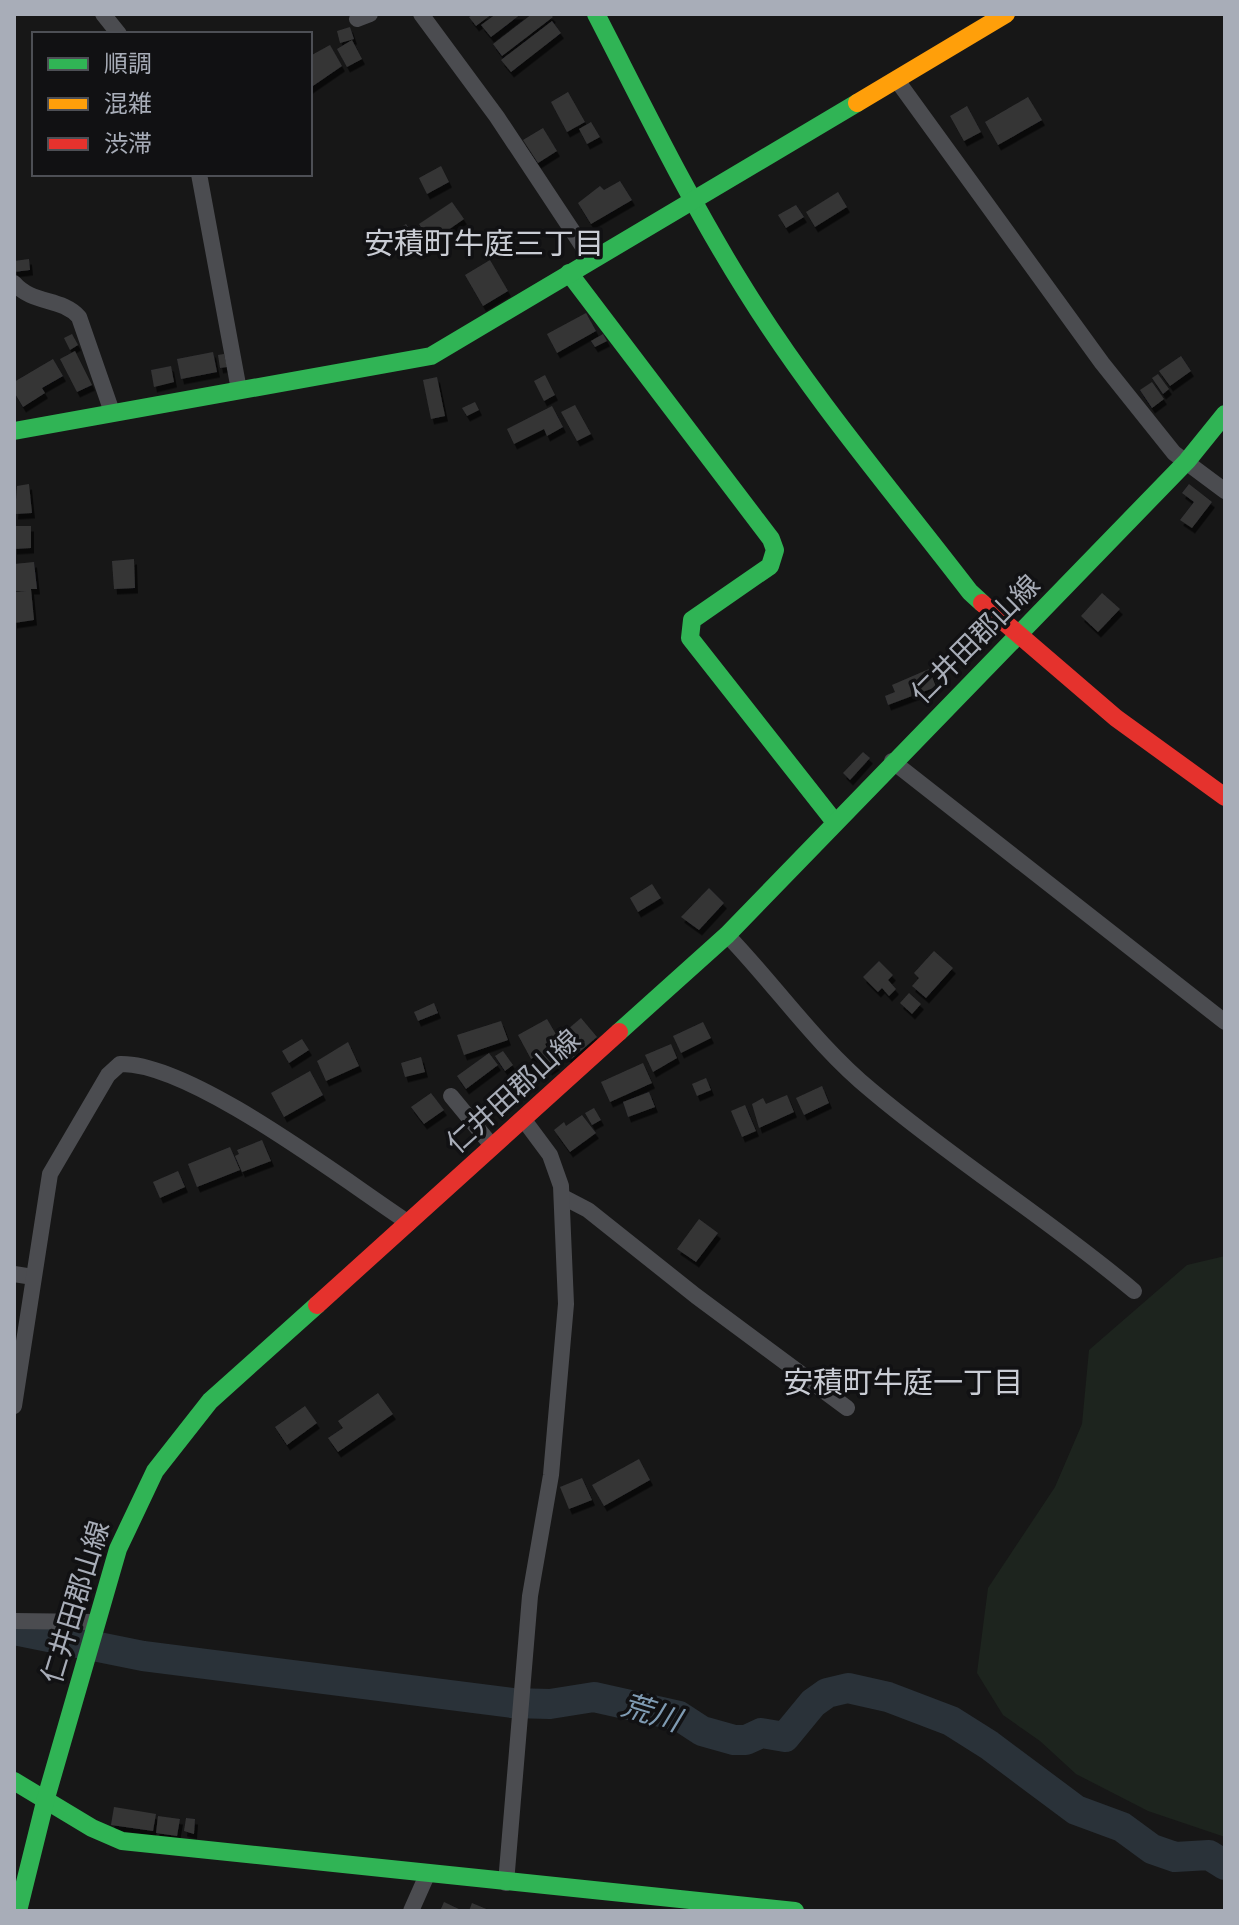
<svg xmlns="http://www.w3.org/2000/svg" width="1239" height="1925" font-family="'Alegreya Sans','Noto Sans JP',sans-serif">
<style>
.green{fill:#1d241e}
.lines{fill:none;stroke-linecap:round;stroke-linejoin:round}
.river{stroke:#2a3239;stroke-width:30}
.building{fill:#353536;filter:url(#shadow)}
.street{stroke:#4b4c50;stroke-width:16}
.fast{stroke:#30b455;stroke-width:18}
.slow{stroke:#ff9f0a;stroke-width:18}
.jam{stroke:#e5322d;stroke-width:18}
.labels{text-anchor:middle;stroke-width:7;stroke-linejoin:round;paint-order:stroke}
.street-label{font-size:28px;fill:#a8adb8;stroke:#111113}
.neighbourhood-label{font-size:30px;fill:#c9ccd4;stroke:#111113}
.water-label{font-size:30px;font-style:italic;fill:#7f9bb3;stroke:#111113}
</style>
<defs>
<filter id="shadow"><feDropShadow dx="3" dy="5.5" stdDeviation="0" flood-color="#0009"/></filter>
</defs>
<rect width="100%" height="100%" fill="#171717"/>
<polygon class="green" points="1225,1256 1225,1837 1148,1811 1076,1774 1040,1741 1003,1715 977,1673 988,1588 1055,1487 1082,1424 1089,1350 1187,1265"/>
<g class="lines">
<polyline class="river" points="14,1630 143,1656 512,1703 550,1704 594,1697 679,1716 702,1731 734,1740 746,1740 761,1733 785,1737 813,1703 827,1693 848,1688 888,1697 951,1721 989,1745 1076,1810 1122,1827 1152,1849 1175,1857 1209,1855 1225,1865"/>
</g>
<g class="building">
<polygon points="474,14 492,14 476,26 469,17"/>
<polygon points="496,14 521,14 491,37 481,25"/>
<polygon points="532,14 550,14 553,17 502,56 493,44"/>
<polygon points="552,21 561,33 511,72 501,60"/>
<polygon points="350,27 354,39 340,43 337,31"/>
<polygon points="352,40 362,59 347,67 337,49"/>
<polygon points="330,45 342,66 310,88 310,56"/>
<polygon points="568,92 585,122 567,132 551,102"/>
<polygon points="1028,97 1042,120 998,145 985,122"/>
<polygon points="967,106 981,132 964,141 950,116"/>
<polygon points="591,122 600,137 587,144 579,129"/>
<polygon points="543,128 557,151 538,163 523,140"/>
<polygon points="441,166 449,182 427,194 419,178"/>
<polygon points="620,181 632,200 591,224 578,203 600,186 604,190"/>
<polygon points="838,192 847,207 815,227 806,212"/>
<polygon points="452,202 464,219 431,242 419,224"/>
<polygon points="796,205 804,217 786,228 778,215"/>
<polygon points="406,224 416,239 404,248 394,232"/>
<polygon points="29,259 30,270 14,272 14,261"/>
<polygon points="490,260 508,291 483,306 465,275"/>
<polygon points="586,313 596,331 557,353 547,334"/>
<polygon points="72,334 78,345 70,350 64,338"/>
<polygon points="603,334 607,341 595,347 591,341"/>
<polygon points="75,351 92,385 77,392 60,359"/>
<polygon points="213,352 217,372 181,379 177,359"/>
<polygon points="224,354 227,367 220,368 218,355"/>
<polygon points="1181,356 1191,371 1170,386 1159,371"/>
<polygon points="53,359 63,376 42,388 45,393 23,407 14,392 14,382"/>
<polygon points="171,366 174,382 154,387 151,370"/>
<polygon points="1158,374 1169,389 1163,394 1152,378"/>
<polygon points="545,375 555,395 544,401 534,381"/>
<polygon points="437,377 445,416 431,419 423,380"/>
<polygon points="1152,382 1164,399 1152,408 1140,390"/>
<polygon points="475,402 479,410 467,416 462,408"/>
<polygon points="575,405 591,434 577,441 561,412"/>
<polygon points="552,406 563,427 547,436 544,429 514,444 507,429"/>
<polygon points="29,484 32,513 15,514 17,486"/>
<polygon points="1189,484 1212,502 1192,528 1180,520 1194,502 1182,493"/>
<polygon points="14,526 31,526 31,548 14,549"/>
<polygon points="134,559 135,588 114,589 112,561"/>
<polygon points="34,562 37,589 31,589 34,620 14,623 14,592 26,591 14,591 14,564"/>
<polygon points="1102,593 1120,609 1098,632 1081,616"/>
<polygon points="929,669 936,687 888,705 885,696 895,692 892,685"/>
<polygon points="863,752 870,758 850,780 843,773"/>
<polygon points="652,884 661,898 638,912 630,898"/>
<polygon points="709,888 724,903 699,930 681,917"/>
<polygon points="934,951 953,968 926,998 912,986 919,978 914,973"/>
<polygon points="879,961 893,975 888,980 896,989 889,996 882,988 878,992 863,977"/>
<polygon points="909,993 921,1004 912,1014 900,1003"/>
<polygon points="434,1003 438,1013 418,1021 414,1012"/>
<polygon points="581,1018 597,1037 570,1060 554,1041"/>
<polygon points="547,1019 557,1036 545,1044 557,1065 549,1070 540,1054 531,1059 518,1035"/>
<polygon points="501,1021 508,1040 464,1055 457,1035"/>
<polygon points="703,1022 711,1038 681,1053 673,1036"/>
<polygon points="302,1039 309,1050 289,1063 282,1051"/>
<polygon points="348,1042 359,1066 326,1081 317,1061"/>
<polygon points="671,1044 677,1058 653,1072 645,1055"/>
<polygon points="503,1051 513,1065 505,1071 495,1056"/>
<polygon points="489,1053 498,1065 466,1089 457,1076"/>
<polygon points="421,1057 425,1072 405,1077 401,1063"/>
<polygon points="643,1063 652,1083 610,1102 601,1082"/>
<polygon points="310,1071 323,1095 284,1117 271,1093"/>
<polygon points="706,1078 711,1090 697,1096 692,1084"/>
<polygon points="822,1086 829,1103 804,1115 796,1098"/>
<polygon points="649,1092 655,1107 628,1117 623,1102"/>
<polygon points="431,1093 444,1110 424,1124 411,1107"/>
<polygon points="787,1095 794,1112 759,1128 752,1104 763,1098 766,1104"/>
<polygon points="745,1105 756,1131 742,1137 731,1111"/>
<polygon points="594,1108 601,1120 592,1125 585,1113"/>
<polygon points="582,1115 596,1133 570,1152 554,1130 564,1122 566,1126"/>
<polygon points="262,1140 271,1161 242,1172 235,1156 239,1154 237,1150"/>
<polygon points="230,1147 240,1170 197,1187 188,1164"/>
<polygon points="178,1171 185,1187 160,1198 153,1182"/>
<polygon points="699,1219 718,1233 696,1262 677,1249"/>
<polygon points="378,1393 393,1414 338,1452 328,1438 343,1428 338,1421"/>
<polygon points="305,1406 317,1423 287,1445 275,1427"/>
<polygon points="639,1459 650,1480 604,1506 592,1485"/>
<polygon points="582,1478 592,1500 569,1509 560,1487"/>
<polygon points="114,1807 156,1814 153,1831 111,1825"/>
<polygon points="158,1816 180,1819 177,1836 156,1833"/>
<polygon points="186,1818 195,1819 194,1834 184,1831"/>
<polygon points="444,1902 463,1911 440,1911"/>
<polygon points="472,1903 491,1911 469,1911"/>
</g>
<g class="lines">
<g class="street">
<polyline points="103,14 119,34"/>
<polyline points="421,14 497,117 591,259"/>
<polyline points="357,19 370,14"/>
<polyline points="896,79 1102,363 1174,453 1225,491"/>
<polyline points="199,174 239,390"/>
<path d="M 14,283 C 33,305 61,297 79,317 L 112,412"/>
<polyline points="892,761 1225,1022"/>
<path d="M 727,935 C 776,986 817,1046 872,1091 C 956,1162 1050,1220 1134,1291"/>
<polyline points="451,1096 493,1147"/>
<polyline points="563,1197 588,1210 696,1296 847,1408"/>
<polyline points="14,1274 33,1277"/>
<path d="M 14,1406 L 50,1174 L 108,1075 L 120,1064 C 191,1062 345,1181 409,1223"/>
<polyline points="14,1621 97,1622"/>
<polyline points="506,1883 530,1596 551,1475 566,1304 561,1186 550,1155 524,1120"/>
<polyline points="411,1911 427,1875"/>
</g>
<g class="fast">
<path d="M 596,14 C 644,107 690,202 746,291 C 812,397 894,493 970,592 L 982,603"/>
<polyline points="569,273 771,539 775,550 770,566 692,620 690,638 834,821"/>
<polyline points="14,431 431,356 857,103"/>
<polyline points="619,1032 727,935 1187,461 1225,414"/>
<polyline points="14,1781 92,1828 122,1841 795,1911"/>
<polyline points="18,1911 46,1798 118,1549 155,1471 210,1401 317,1305"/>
</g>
<polyline class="slow" points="857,103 1006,14"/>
<g class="jam">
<polyline points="982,603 1116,718 1225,797"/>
<polyline points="317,1305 619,1032"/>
</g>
</g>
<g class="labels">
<g class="street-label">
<text transform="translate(975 639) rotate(-45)" y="10">仁井田郡山線</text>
<text transform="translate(513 1091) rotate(-42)" y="10">仁井田郡山線</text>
<text transform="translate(75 1602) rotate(-73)" y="10">仁井田郡山線</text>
</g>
<g class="neighbourhood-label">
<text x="484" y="254">安積町牛庭三丁目</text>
<text x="903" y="1393">安積町牛庭一丁目</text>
</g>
<g class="water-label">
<text transform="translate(651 1713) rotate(17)" y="10">荒川</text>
</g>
</g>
<rect width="1239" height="1925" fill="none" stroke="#a8adb8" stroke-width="32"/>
<rect x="32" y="32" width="280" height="144" fill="#111113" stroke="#4d4f55" stroke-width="2"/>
<rect x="48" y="58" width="40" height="12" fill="#30b455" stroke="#4d4f55" stroke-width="2"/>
<text x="104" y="72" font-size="24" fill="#a8adb8">順調</text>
<rect x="48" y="98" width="40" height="12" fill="#ff9f0a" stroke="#4d4f55" stroke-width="2"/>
<text x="104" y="112" font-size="24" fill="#a8adb8">混雑</text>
<rect x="48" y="138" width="40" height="12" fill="#e5322d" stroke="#4d4f55" stroke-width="2"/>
<text x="104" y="152" font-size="24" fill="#a8adb8">渋滞</text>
</svg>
